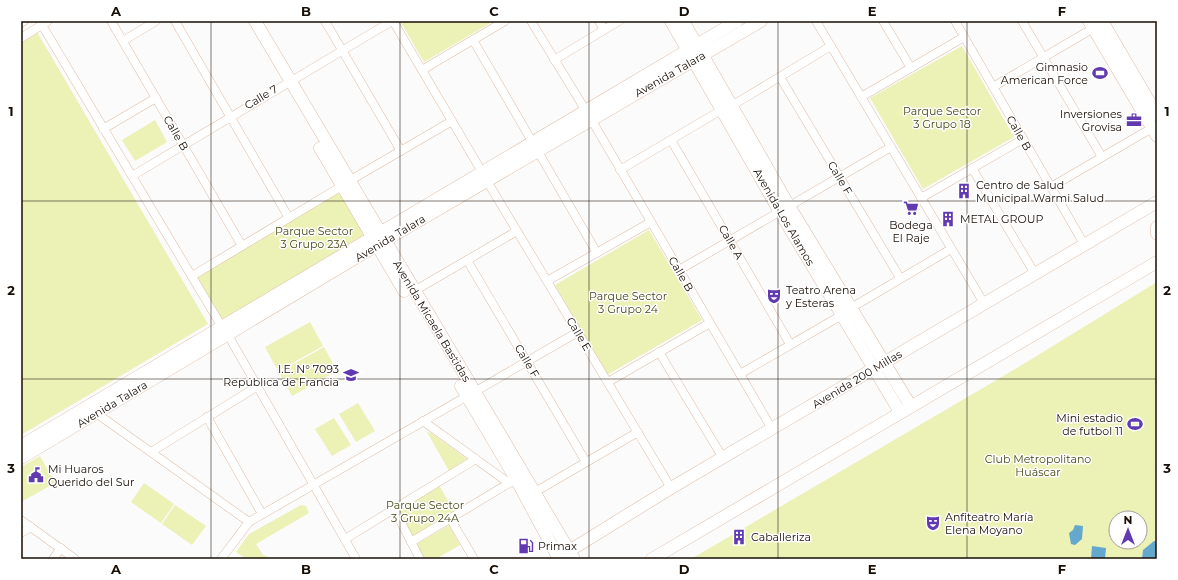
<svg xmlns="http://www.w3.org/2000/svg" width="1178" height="580" font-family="Montserrat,sans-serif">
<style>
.green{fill:#ecf1b6;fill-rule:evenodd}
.water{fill:#65a8ce}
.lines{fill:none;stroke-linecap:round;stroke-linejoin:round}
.street-casing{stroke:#debda6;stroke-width:9}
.secondary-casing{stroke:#debda6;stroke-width:13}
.street{stroke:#fff;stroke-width:8}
.secondary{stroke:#fff;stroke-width:12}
.grid{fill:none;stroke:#180d05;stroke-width:1;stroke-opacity:0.55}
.labels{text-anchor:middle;stroke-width:3;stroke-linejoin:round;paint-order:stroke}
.poi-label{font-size:11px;fill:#180d05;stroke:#fff;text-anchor:start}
.street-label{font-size:11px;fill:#180d05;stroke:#fff}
.park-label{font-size:11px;fill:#474a18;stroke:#fff}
.neatline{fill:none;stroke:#180d05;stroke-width:1.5}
.grid-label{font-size:13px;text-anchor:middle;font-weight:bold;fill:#180d05}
</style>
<rect width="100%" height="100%" fill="#fbfbfb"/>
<g class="green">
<polygon points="400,21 494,21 424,62"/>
<polygon points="37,32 208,324 21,435 21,42"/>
<polygon points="962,46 1014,137 923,189 870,98"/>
<polygon points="155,120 167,142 135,161 122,140"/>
<polygon points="340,192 366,236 223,320 197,277"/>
<polygon points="649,230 702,320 607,375 555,285"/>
<path d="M 1157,282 L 1157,559 L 691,559 L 1017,368 ZM 1116,518 L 1140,518 L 1140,542 L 1116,542 Z"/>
<polygon points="310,322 323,346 278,371 265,347"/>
<polygon points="324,347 337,371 292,396 279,372"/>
<polygon points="358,403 375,431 356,442 339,414"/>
<polygon points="334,418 351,445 332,456 315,429"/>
<polygon points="427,432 431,433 467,459 449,471"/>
<polygon points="40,456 55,483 21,502 21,467"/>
<polygon points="144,483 174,504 161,523 131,502"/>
<polygon points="439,485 455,513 412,539 396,510"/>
<polygon points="175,505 206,526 192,545 162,524"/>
<polygon points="301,505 306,506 309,513 256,544 263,555 267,556 269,559 246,559 236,552 249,534"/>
<polygon points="449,525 460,545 436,559 425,559 416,544"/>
</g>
<g class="water">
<polygon points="1075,525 1083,526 1082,539 1075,545 1071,544 1069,533 1073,530"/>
<polygon points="1154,541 1157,541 1157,559 1142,559 1143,550"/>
<polygon points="1092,546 1106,548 1105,559 1091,559"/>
</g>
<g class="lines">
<g class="street-casing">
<g id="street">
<polyline points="111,21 242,246"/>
<polyline points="175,21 289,218"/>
<polyline points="325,21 401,151"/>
<polyline points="393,21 482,172"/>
<polyline points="531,21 586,111"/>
<polyline points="599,21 604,30"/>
<polyline points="816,21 985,305"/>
<polyline points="883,21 911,68"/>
<polyline points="955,21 1084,244"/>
<polyline points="1022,21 1102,157"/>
<polyline points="21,23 24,21"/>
<polyline points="42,25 222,327"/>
<polyline points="21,38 48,21"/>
<polyline points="473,40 597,253"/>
<polyline points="123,41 156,21"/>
<polyline points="554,60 619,21"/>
<polyline points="422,70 505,21"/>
<polyline points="780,77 900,278"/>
<polyline points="993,87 1097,26"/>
<polyline points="861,97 964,37"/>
<polyline points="733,105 831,46"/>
<polyline points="591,119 772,429"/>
<polyline points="103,129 156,98"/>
<polyline points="671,140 790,344"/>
<polyline points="972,168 1035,274"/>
<polyline points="620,170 723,109"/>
<polyline points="132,176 392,21"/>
<polyline points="349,181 452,121"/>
<polyline points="487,181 671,488"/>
<polyline points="1051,187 1152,128"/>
<polyline points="921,198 1023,139"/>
<polyline points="467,260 586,462"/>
<polyline points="679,270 891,147"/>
<polyline points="192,276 342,186"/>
<polyline points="547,281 651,222"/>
<polyline points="414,291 517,231"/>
<polyline points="851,308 951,249"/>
<polyline points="228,335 356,559"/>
<polyline points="659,352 723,458"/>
<polyline points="740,374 842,315"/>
<polyline points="608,382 710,323"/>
<polyline points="96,413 249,522"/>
<polyline points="207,417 262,514"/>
<polyline points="423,421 509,483"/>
<polyline points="151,452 258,386"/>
<polyline points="535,492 638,432"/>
<polyline points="394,509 420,559"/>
<polyline points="450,518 474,559"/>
<polyline points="21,520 75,559"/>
<polyline points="21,533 31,527"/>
<polyline points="345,539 476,459"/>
<polyline points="411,542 516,479"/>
<polyline points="53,559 61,548"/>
<polyline points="221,559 249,522 578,332"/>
</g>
</g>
<g class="secondary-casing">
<g id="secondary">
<polyline points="255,21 574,559"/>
<polyline points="671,21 780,212 900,412"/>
<polyline points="683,21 789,206 910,405"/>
<polyline points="1089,21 1157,136"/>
<polyline points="1102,21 1157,115"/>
<polyline points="320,148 404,291"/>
<polyline points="1157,227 1157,234"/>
<polyline points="461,386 516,479 559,559"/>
<polyline points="21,446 737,21"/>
<polyline points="21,458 377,245 761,21"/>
<polyline points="558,559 569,551 671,488 1157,202"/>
<polyline points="652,559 1157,262"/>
</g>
</g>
<use href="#street" class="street"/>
<use href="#secondary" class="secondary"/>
</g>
<path class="grid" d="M 211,21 L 211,559M 400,21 L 400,559M 589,21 L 589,559M 778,21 L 778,559M 967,21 L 967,559M 21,201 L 1157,201M 21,379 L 1157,379"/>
<defs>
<g id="stadium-bare" transform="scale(1.2)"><path d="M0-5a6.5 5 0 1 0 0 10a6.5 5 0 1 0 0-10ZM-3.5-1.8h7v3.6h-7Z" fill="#6139b1" stroke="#fff" stroke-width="2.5" paint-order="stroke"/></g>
<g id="office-bare" transform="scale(1.2)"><path d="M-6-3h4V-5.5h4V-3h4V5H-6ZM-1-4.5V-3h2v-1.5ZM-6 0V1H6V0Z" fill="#6139b1" stroke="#fff" stroke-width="2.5" paint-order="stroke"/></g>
<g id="building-bare" transform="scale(1.2)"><path d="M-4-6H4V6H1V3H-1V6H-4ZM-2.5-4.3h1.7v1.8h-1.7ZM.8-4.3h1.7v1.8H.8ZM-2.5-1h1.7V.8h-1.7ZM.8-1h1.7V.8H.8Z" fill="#6139b1" stroke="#fff" stroke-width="2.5" paint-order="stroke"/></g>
<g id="supermarket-bare" transform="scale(1.2)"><path d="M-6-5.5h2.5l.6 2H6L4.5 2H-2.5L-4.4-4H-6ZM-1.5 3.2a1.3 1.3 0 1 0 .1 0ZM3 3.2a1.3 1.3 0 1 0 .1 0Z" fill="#6139b1" stroke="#fff" stroke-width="2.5" paint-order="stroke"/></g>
<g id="theatre-bare" transform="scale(1.2)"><path d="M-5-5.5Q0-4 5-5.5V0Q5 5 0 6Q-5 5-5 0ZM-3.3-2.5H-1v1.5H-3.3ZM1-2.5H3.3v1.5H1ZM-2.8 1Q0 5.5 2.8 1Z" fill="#6139b1" stroke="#fff" stroke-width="2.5" paint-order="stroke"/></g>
<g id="school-bare" transform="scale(1.2)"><path d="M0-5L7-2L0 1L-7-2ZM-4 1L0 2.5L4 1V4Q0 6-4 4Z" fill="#6139b1" stroke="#fff" stroke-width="2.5" paint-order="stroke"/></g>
<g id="civic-bare" transform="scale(1.2)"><path d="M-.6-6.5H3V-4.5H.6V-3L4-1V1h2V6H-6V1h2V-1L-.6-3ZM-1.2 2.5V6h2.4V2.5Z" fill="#6139b1" stroke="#fff" stroke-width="2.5" paint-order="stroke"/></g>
<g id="fuel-bare" transform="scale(1.2)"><path d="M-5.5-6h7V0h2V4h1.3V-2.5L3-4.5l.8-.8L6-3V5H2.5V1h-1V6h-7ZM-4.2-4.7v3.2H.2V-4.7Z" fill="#6139b1" stroke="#fff" stroke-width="2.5" paint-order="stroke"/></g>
</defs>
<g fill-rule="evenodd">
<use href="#stadium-bare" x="1100" y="73"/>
<use href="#office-bare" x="1134" y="120"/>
<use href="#building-bare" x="964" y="191"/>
<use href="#supermarket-bare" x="911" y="208"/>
<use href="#building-bare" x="948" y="219"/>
<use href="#theatre-bare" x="774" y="296"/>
<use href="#school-bare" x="351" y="375"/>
<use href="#stadium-bare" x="1135" y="424"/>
<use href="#civic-bare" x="36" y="475"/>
<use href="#theatre-bare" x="933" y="523"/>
<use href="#building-bare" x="739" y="537"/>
<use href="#fuel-bare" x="526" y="546"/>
</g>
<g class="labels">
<g class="poi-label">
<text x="1088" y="71" text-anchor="end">Gimnasio<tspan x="1088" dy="13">American Force</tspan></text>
<text x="1122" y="118" text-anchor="end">Inversiones<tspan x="1122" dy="13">Grovisa</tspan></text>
<text x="976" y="189">Centro de Salud<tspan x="976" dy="13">Municipal Warmi Salud</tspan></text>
<text x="960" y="223">METAL GROUP</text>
<text x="911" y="229" text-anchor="middle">Bodega<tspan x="911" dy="13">El Raje</tspan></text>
<text x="786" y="294">Teatro Arena<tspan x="786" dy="13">y Esteras</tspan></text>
<text x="339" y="373" text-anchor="end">I.E. N° 7093<tspan x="339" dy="13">República de Francia</tspan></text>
<text x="1123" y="422" text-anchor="end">Mini estadio<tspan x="1123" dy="13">de futbol 11</tspan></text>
<text x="48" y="473">Mi Huaros<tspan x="48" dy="13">Querido del Sur</tspan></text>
<text x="945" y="521">Anfiteatro María<tspan x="945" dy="13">Elena Moyano</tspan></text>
<text x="751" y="541">Caballeriza</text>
<text x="538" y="550">Primax</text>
</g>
<g class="street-label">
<text transform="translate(670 74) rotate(-30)" y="4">Avenida Talara</text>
<text transform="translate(261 97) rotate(-31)" y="4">Calle 7</text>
<text transform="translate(176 133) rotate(60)" y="4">Calle B</text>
<text transform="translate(1019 133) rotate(60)" y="4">Calle B</text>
<text transform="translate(840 178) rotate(59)" y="4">Calle F</text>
<text transform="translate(784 217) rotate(60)" y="4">Avenida Los Alamos</text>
<text transform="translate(390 238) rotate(-31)" y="4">Avenida Talara</text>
<text transform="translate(731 242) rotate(60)" y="4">Calle A</text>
<text transform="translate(681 274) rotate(60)" y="4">Calle B</text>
<text transform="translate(432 321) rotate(59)" y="4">Avenida Micaela Bastidas</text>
<text transform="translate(579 334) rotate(59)" y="4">Calle E</text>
<text transform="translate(527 361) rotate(59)" y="4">Calle F</text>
<text transform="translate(857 379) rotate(-31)" y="4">Avenida 200 Millas</text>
<text transform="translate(112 404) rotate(-31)" y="4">Avenida Talara</text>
</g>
<g class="park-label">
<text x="942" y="115">Parque Sector<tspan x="942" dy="13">3 Grupo 18</tspan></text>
<text x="314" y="235">Parque Sector<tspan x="314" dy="13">3 Grupo 23A</tspan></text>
<text x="628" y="300">Parque Sector<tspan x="628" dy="13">3 Grupo 24</tspan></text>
<text x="1038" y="463">Club Metropolitano<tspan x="1038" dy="13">Huáscar</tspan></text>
<text x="425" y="509">Parque Sector<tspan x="425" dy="13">3 Grupo 24A</tspan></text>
</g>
</g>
<rect width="1178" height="580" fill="none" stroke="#ffffff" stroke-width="44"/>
<g transform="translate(1128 530)"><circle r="19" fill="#ffffff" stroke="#a39e9b"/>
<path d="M0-3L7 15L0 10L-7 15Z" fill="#6139b1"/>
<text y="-6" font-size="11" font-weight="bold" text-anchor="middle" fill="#180d05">N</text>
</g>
<rect x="22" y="22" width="1134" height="536" class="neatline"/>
<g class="grid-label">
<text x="116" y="16">A</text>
<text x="306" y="16">B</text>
<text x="494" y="16">C</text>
<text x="684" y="16">D</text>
<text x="872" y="16">E</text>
<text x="1062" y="16">F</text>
<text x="11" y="116">1</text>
<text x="1167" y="116">1</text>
<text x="11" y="295">2</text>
<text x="1167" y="295">2</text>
<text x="11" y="473">3</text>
<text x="1167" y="473">3</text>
<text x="116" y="574">A</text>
<text x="306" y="574">B</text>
<text x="494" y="574">C</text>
<text x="684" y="574">D</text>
<text x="872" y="574">E</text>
<text x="1062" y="574">F</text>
</g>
</svg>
